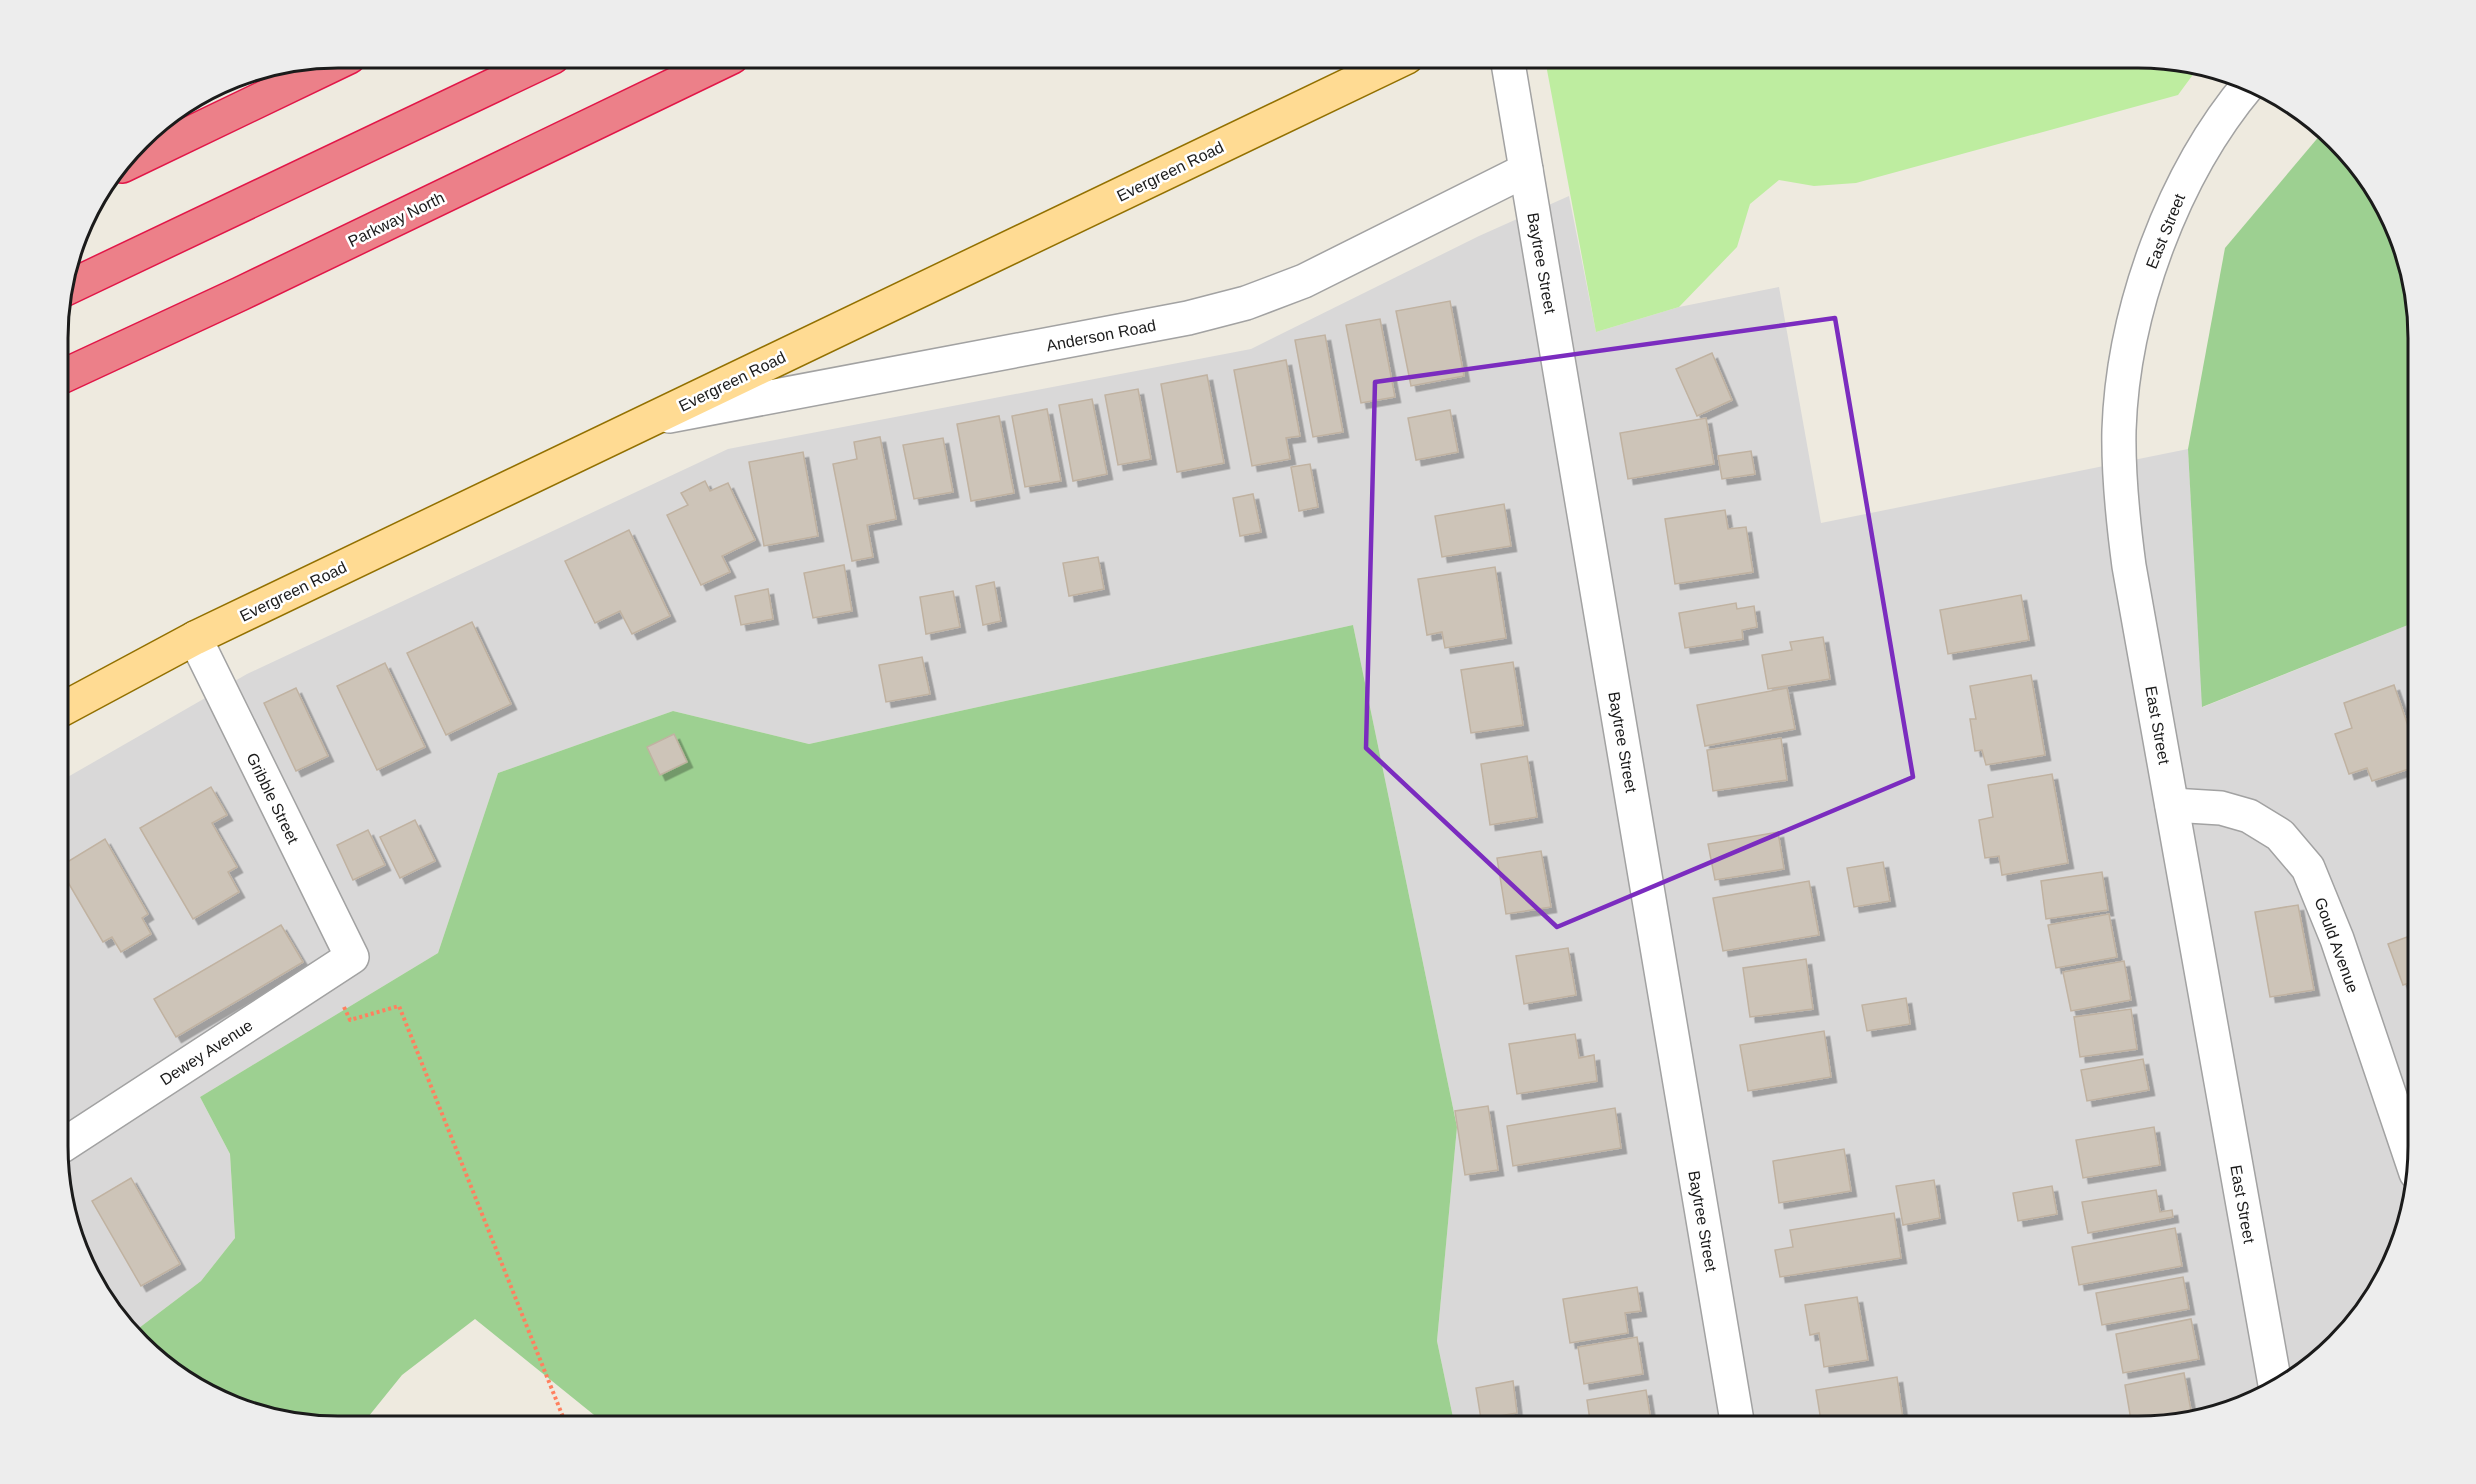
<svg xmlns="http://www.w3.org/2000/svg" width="2476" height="1484" font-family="Arial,sans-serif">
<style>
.residential{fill:#d9d8d8}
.grass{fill:#beeda0}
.forest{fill:#9dd091}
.building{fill:#cdc4b8;stroke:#c0b2a1;stroke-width:1.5;filter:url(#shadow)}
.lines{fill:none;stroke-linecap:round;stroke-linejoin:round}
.minor-casing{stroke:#a2a2a2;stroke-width:36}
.major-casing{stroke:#927000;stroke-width:36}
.highway-casing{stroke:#e11748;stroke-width:36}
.path{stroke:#ff805f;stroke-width:4;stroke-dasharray:3 3;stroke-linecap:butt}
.minor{stroke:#fff;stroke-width:33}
.major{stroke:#ffdb93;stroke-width:33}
.highway{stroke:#ec8089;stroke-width:33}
.marked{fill:none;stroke:#7b2cbf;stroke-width:4.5;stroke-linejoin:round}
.labels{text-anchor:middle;stroke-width:5;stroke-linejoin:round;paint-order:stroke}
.street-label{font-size:16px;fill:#1b1b1b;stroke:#fff}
.rim{fill:none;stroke:#1b1b1b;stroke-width:3}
</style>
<defs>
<filter id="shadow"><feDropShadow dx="5.5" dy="5.5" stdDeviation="0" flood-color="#0004"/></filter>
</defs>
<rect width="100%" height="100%" fill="#eeeadf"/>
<polygon class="residential" points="1569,196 1596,332 1679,307 1779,287 1821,523 2188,449 2203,707 2418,621 2418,1165 2381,1287 2337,1345 2279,1389 2157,1426 1455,1427 1437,1341 1457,1127 1353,625 809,744 673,711 498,773 438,953 200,1097 230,1154 235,1238 201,1281 135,1331 104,1302 59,1183 59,782 247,674 728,449 1251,349 1479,236"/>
<polygon class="grass" points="1550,57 2139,57 2200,65 2178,95 1856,183 1814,186 1779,180 1750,204 1737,247 1679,307 1596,332 1547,70"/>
<g class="forest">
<polygon points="2321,134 2372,182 2404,248 2418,319 2418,621 2202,707 2188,449 2225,248"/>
<polygon points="1353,625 1457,1127 1437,1341 1455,1427 609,1427 475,1319 402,1375 360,1427 337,1427 264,1417 197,1389 135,1331 201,1281 235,1238 230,1154 200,1097 438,953 498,773 673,711 809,744"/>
</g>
<g class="building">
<polygon points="1450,301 1464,376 1411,386 1396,311"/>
<polygon points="1380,319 1395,397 1361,403 1346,325"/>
<polygon points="1325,335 1343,432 1313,437 1295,340"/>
<polygon points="1712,353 1732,400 1697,416 1676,369"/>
<polygon points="1286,360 1300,436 1286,438 1290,459 1252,466 1234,370"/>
<polygon points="1207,375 1224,463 1177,472 1161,384"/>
<polygon points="1138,389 1151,459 1118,465 1105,395"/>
<polygon points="1092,399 1107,474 1073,481 1059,405"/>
<polygon points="1047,409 1061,481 1025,487 1012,416"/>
<polygon points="1450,410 1458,452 1416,460 1408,418"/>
<polygon points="999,416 1014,493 971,501 957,424"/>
<polygon points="1706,418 1714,464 1628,479 1620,433"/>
<polygon points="880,437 896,519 867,525 873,557 852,561 833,464 857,459 854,442"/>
<polygon points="943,438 953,492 914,499 903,445"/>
<polygon points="1751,451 1755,474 1722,479 1718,456"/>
<polygon points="803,452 818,536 764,546 749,462"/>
<polygon points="1310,464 1318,507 1299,511 1291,467"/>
<polygon points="705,481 710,491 728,483 755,540 722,556 730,572 701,585 667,515 688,505 681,493"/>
<polygon points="1253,494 1261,532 1240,536 1233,498"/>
<polygon points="1504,504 1511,546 1442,557 1435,516"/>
<polygon points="1725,510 1728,529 1746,527 1753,572 1675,584 1665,519"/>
<polygon points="629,530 670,616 632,634 620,611 595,623 565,561"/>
<polygon points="1098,557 1104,589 1069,596 1063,563"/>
<polygon points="844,565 852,611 813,618 804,573"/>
<polygon points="1495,567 1506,638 1445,648 1442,632 1427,635 1418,579"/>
<polygon points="994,582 1001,621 983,625 976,586"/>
<polygon points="768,589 773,619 741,625 735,596"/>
<polygon points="953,591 960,627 926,634 920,597"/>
<polygon points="2021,595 2029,640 1948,654 1940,610"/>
<polygon points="1736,603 1737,609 1754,606 1757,627 1742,630 1743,639 1685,648 1679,613"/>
<polygon points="472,622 511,704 446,735 407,653"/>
<polygon points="1823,637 1830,679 1768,689 1762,655 1792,650 1790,642"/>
<polygon points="922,657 930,694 886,702 879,665"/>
<polygon points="1513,662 1523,725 1471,733 1461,670"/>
<polygon points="385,663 425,747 377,770 337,686"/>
<polygon points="2031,675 2045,755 1986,765 1982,750 1975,751 1970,719 1976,719 1970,686"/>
<polygon points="2394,685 2418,755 2418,766 2372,781 2367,768 2349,774 2335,734 2352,728 2344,703"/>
<polygon points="296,688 328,756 296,771 264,703"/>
<polygon points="1787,688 1795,729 1705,746 1697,705"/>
<polygon points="674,734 687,762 660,775 647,747"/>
<polygon points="1781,738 1787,780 1713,791 1707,750"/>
<polygon points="1527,756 1537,817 1490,825 1481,764"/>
<polygon points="2052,774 2068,863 2002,875 1999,856 1985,858 1979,820 1993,817 1988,785"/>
<polygon points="211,787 227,815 212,823 237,867 228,872 239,892 193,919 140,828"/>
<polygon points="415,820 435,861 400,878 380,837"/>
<polygon points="368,830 385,865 353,880 337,845"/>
<polygon points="1778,832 1784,869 1715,880 1708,844"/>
<polygon points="105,839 148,914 142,918 151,934 121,952 112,937 103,942 59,867"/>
<polygon points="1541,851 1551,907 1506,914 1497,858"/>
<polygon points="1883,862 1890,901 1854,907 1847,868"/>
<polygon points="2102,872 2108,910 2046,919 2041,881"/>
<polygon points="1809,881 1819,935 1723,951 1713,898"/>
<polygon points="2298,905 2314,990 2270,997 2255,912"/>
<polygon points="2109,914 2117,957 2056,968 2048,925"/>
<polygon points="281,925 303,962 176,1037 154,999"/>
<polygon points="2418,933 2418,980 2403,985 2388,944"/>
<polygon points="1568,948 1576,995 1524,1004 1516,956"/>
<polygon points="1806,959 1813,1009 1750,1017 1743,968"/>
<polygon points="2124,961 2131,1000 2071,1011 2063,972"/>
<polygon points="1906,998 1910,1024 1867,1031 1862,1005"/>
<polygon points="2131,1009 2137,1049 2080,1057 2074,1017"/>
<polygon points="1824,1031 1831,1077 1748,1091 1740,1045"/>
<polygon points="1575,1034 1579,1058 1594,1055 1597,1081 1517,1094 1509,1044"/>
<polygon points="2143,1059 2149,1090 2087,1101 2081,1070"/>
<polygon points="1488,1106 1498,1170 1465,1175 1455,1111"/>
<polygon points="1615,1108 1621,1148 1513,1166 1507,1126"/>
<polygon points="2154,1127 2160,1165 2083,1178 2076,1140"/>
<polygon points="1844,1149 1851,1191 1779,1203 1773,1161"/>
<polygon points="131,1178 180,1264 141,1286 92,1201"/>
<polygon points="1934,1180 1940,1218 1903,1225 1896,1186"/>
<polygon points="2052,1186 2057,1214 2018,1221 2013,1193"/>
<polygon points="2156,1190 2160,1212 2172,1210 2173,1217 2088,1233 2082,1202"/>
<polygon points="1894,1213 1901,1258 1780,1277 1775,1250 1793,1247 1790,1230"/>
<polygon points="2175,1228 2182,1266 2079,1285 2072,1247"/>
<polygon points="2183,1277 2189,1309 2102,1325 2096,1293"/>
<polygon points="1637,1287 1641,1311 1625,1313 1628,1333 1570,1343 1563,1299"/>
<polygon points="1857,1297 1868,1360 1824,1367 1819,1333 1810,1335 1805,1305"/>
<polygon points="2191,1319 2199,1359 2123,1373 2116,1334"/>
<polygon points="1637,1337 1643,1374 1584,1384 1578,1347"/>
<polygon points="2184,1373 2192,1416 2157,1426 2132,1426 2125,1385"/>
<polygon points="1897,1377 1904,1426 1822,1427 1816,1390"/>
<polygon points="1513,1381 1517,1413 1481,1419 1476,1388"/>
<polygon points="1646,1390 1651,1421 1620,1427 1591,1427 1587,1400"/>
</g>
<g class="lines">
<g class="minor-casing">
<g id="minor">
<polyline points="1507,57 1738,1427"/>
<path d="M 2250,83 C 2173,174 2123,310 2119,430 C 2118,476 2123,521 2129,566 L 2276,1390"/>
<polyline points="669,416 1188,318 1246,303 1304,281 1526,170"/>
<polyline points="2172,805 2221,808 2249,816 2280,835 2308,868 2337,939 2416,1173"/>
<polyline points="59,1148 352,957 195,638"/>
</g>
</g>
<g class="major-casing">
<polyline id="major" points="59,711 195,638 1407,57"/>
</g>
<g class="highway-casing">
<g id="highway">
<polyline points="122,166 349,57"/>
<polyline points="63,290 553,57"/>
<polyline points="59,378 240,294 732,57"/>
</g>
</g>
<polyline class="path" points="344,1007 350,1020 399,1006 567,1427"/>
<use href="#minor" class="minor"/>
<use href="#major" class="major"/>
<use href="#highway" class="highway"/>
</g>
<path class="marked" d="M 1835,318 L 1913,777 L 1557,927 L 1366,748 L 1375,382 Z"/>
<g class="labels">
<g class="street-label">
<text transform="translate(1170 171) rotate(-26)" y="6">Evergreen Road</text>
<text transform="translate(396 219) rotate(-26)" y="6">Parkway North</text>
<text transform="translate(2165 231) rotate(-68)" y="6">East Street</text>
<text transform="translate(1542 263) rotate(80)" y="6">Baytree Street</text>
<text transform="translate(1101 335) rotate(-11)" y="6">Anderson Road</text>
<text transform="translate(732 381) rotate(-26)" y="6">Evergreen Road</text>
<text transform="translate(293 591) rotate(-26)" y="6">Evergreen Road</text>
<text transform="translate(2158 725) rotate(80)" y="6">East Street</text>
<text transform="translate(1623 742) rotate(80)" y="6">Baytree Street</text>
<text transform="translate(273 798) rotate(64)" y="6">Gribble Street</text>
<text transform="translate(2337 945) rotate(70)" y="6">Gould Avenue</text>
<text transform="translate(206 1052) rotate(-33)" y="6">Dewey Avenue</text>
<text transform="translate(2243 1204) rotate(80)" y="6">East Street</text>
<text transform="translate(1703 1221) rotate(80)" y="6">Baytree Street</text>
</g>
</g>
<path d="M0 0H2476V1484H0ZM338 68H2138A270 270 0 0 1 2408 338V1146A270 270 0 0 1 2138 1416H338A270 270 0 0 1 68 1146V338A270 270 0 0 1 338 68Z" fill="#ededed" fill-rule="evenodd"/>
<path class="rim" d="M338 68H2138A270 270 0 0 1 2408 338V1146A270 270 0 0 1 2138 1416H338A270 270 0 0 1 68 1146V338A270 270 0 0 1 338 68Z"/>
</svg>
